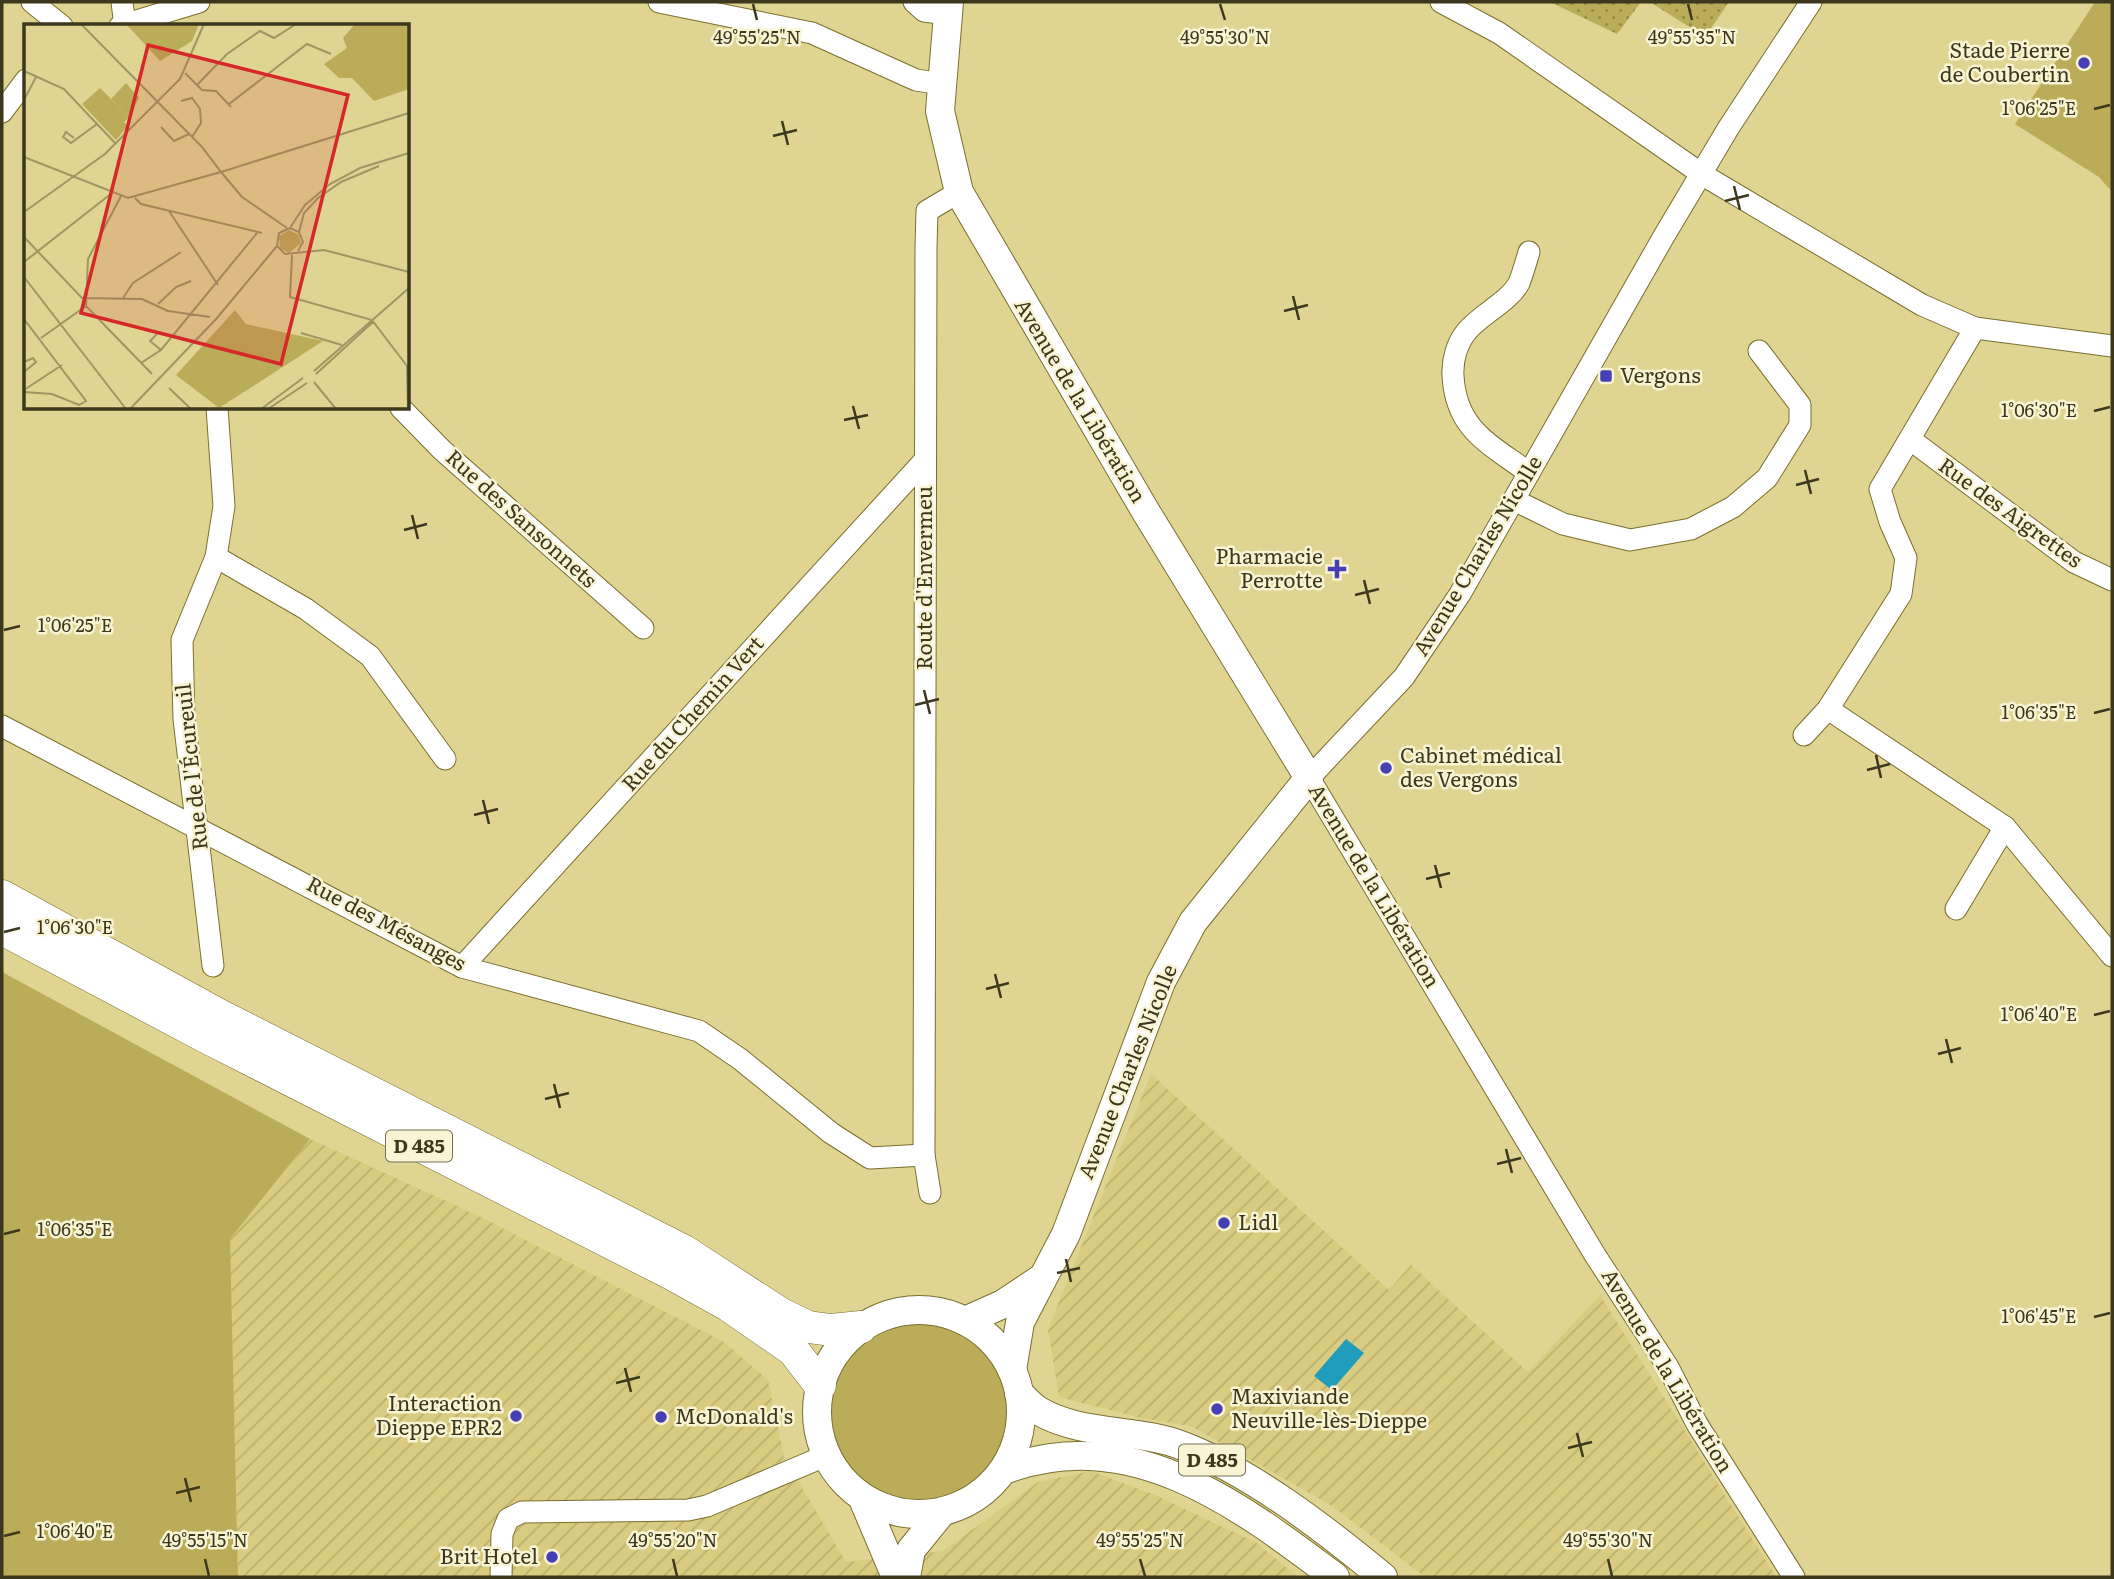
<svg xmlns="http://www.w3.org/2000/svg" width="2114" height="1579" font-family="Literata,serif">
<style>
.industrial{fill:url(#industrial-furrows)}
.grass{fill:#baac58}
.park{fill:url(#park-dots)}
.water{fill:#209dbb}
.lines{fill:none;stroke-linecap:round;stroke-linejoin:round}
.minor-casing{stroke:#7a6f2e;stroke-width:23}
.major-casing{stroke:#7a6f2e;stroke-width:30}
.highway-casing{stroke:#7a6f2e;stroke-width:33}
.minor{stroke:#fff;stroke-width:21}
.major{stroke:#fff;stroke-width:28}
.highway{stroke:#fff;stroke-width:32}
.ticks{fill:none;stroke:#3d381d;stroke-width:2.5}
.poi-dot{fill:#473fb5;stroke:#f9f4d3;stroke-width:2.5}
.labels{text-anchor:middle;stroke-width:5;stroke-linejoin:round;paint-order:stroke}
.shield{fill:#f9f4d3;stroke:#757054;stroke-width:2}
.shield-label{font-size:19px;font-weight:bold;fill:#3d381d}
.poi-label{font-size:21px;fill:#3d381d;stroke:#f9f4d3;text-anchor:start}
.street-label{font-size:21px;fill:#3d381d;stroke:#f9f4d3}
.inset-road{fill:none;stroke:#9e9663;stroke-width:2}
.view{fill:#d62828;fill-opacity:0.15;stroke:#d62828;stroke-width:3.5}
.inset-edge{fill:none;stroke:#3d381d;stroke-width:3.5}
.ticks-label{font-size:18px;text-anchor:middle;fill:#3d381d;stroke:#f9f4d3;stroke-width:5;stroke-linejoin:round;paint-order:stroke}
</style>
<defs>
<pattern id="industrial-furrows" width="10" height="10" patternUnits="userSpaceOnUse" patternTransform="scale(1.75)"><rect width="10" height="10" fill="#d9cc81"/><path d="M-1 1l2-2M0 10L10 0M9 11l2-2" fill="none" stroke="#bbb06f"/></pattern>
<pattern id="park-dots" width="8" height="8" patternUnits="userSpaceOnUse" patternTransform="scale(1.75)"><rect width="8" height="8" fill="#baac58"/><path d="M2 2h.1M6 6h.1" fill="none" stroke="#988d48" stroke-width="1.8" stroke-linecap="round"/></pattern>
</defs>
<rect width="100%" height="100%" fill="#dfd491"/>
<g class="industrial">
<polygon points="1151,1074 1389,1290 1411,1265 1528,1372 1600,1295 1776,1577 1425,1577 1332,1506 1191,1426 1141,1418 1059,1397 1048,1329"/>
<polygon points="310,1139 481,1217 724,1342 768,1380 784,1457 846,1562 943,1551 1038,1482 1091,1471 1157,1496 1257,1543 1297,1577 238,1577 230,1239"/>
</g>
<g class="grass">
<polygon points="2095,2 2112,2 2112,192 2099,177 2015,124"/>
<polygon points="2,972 310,1139 230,1239 238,1577 2,1577"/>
<circle cx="919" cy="1412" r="88"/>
</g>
<g class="park">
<polygon points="1550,2 1641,2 1617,34"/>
<polygon points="1650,2 1729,2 1705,37"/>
</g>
<polygon class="water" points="1346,1339 1364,1353 1332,1390 1314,1376"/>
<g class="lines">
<g class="minor-casing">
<g id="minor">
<polyline points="32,2 62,26"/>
<polyline points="122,2 125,26"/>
<polyline points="659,2 812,33 916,80 942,84"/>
<polyline points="914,2 924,11 948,14"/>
<polyline points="1441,2 1499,33 1703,175 1922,305 1975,328 2112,346"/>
<polyline points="120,26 199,2"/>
<polyline points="2,112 26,80"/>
<path d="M 1529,252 C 1526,262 1523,273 1519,283 C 1509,302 1481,314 1467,331 C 1457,343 1452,360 1453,376 C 1456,430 1490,444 1529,473"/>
<polyline points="401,408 442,450 643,628"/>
<polyline points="1911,440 2074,562 2112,580"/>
<polyline points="1514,500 1563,524 1630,540 1691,529 1733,507 1767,478 1800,425 1800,405 1759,351"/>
<polyline points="216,557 306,609 370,656 445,759"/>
<polyline points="1828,709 2005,827 2112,956"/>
<polyline points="2,726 462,967 699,1031 740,1059 831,1133 870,1158 924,1155"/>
<polyline points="1804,735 1828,709 1901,594 1906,558 1890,522 1880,489 1975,328"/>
<polyline points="1956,909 2005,827"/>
<polyline points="213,966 184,719 182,640 216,557 224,506 217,408"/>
<polyline points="462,967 924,461"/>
<polyline points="930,1193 924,1155 926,248 927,211 959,192"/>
<polyline points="501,1577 502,1534 508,1519 522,1512 688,1510 707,1506 825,1456"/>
<polyline points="1794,1577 1697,1424 1668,1367 1595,1255 1309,778 1404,677 1460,594 1664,236 1729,127 1811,2"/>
</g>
</g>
<g class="major-casing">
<g id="major">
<polyline points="949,2 940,111 959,192 1146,512 1309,778 1193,922 1161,982 1066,1234 1020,1322 1012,1370"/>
<circle cx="919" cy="1412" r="102"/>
<polyline points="965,1321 1003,1304 1039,1280"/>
<path d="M 1019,1393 C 1025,1399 1032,1407 1039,1411 C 1081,1436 1138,1428 1183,1446 C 1253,1473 1326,1530 1383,1577"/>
<path d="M 1004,1470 C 1131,1422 1239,1505 1335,1577"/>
<polyline points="863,1499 896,1577"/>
<polyline points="906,1577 911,1550 941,1513"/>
</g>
</g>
<g class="highway-casing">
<g id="highway">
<polyline points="2,896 219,1015 684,1251 781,1314 808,1327 831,1330 861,1327"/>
<polyline points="2,929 208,1038 672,1274 728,1305 793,1350 820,1385"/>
</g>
</g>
<use href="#minor" class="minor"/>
<use href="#major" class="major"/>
<use href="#highway" class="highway"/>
</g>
<path class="ticks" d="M 753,4 L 757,20M 1220,4 L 1225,20M 1688,4 L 1692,20M 2094,109 L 2110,105M 782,121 L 788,145M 773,136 L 797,130M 1734,186 L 1740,210M 1725,201 L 1749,195M 1293,296 L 1299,320M 1284,311 L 1308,305M 853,406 L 859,429M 2094,411 L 2110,407M 844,420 L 868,415M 1805,470 L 1811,494M 1796,485 L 1819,479M 412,515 L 418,539M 404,530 L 427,524M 1364,580 L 1370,604M 1355,595 L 1379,589M 4,630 L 20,626M 924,690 L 930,714M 915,705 L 939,699M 2094,713 L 2110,709M 1876,755 L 1881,778M 1867,770 L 1890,764M 483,800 L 489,824M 474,815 L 498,809M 1435,865 L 1441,888M 1426,879 L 1450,873M 4,932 L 20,928M 995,974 L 1001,998M 986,989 L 1009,983M 2094,1015 L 2110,1011M 1946,1039 L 1952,1063M 1938,1054 L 1961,1048M 554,1084 L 560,1108M 545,1099 L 569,1093M 1506,1149 L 1512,1173M 1497,1164 L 1521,1158M 4,1234 L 20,1230M 1066,1259 L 1071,1282M 1057,1273 L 1080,1268M 2094,1317 L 2110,1313M 625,1368 L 631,1392M 616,1383 L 640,1377M 1577,1433 L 1583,1457M 1568,1448 L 1592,1442M 185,1478 L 191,1502M 176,1493 L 200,1487M 4,1536 L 20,1532M 205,1559 L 209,1576M 673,1559 L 677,1576M 1140,1559 L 1145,1576M 1608,1559 L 1612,1576"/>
<g class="poi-dot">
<circle cx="2084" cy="63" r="7"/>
<rect x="1599" y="369" width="14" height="14" rx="3.5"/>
<path d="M1333.5 558.5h7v7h7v7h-7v7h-7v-7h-7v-7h7z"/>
<circle cx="1386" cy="768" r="7"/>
<circle cx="1224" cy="1223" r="7"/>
<circle cx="1217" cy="1409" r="7"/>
<circle cx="516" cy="1416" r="7"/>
<circle cx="661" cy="1417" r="7"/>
<circle cx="552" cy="1557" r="7"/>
</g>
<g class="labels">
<g class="shield">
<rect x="386" y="1130.5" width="66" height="31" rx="5"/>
<rect x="1179" y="1444.5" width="66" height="31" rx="5"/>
</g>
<g class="shield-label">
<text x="419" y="1153">D 485</text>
<text x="1212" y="1467">D 485</text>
</g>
<g class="poi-label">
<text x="2070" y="58" text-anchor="end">Stade Pierre<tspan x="2070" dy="24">de Coubertin</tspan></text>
<text x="1620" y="383">Vergons</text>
<text x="1323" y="564" text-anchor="end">Pharmacie<tspan x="1323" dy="24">Perrotte</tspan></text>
<text x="1400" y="763">Cabinet médical<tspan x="1400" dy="24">des Vergons</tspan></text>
<text x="1238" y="1230">Lidl</text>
<text x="1231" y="1404">Maxiviande<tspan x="1231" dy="24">Neuville-lès-Dieppe</tspan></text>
<text x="502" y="1411" text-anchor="end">Interaction<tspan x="502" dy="24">Dieppe EPR2</tspan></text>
<text x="675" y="1424">McDonald's</text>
<text x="538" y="1564" text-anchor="end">Brit Hotel</text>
</g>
<g class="street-label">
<text transform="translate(1080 401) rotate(59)" y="7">Avenue de la Libération</text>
<text transform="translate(2010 513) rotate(36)" y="7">Rue des Aigrettes</text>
<text transform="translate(521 519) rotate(42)" y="7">Rue des Sansonnets</text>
<text transform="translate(1478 556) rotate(-59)" y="7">Avenue Charles Nicolle</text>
<text transform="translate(925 578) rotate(-90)" y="7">Route d'Envermeu</text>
<text transform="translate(693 714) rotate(-48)" y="7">Rue du Chemin Vert</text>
<text transform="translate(192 767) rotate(-96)" y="7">Rue de l'Écureuil</text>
<text transform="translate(1374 886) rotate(59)" y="7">Avenue de la Libération</text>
<text transform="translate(386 924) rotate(28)" y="7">Rue des Mésanges</text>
<text transform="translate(1128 1072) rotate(-68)" y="7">Avenue Charles Nicolle</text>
<text transform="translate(1667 1371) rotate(59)" y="7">Avenue de la Libération</text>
</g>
</g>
<g transform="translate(24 24)">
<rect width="385" height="385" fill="#dfd491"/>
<path d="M 102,0 L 175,0 L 168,17 L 136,37 ZM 331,0 L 385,0 L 385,65 L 350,77 L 328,54 L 315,54 L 300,40 L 323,24 L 319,14 ZM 265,206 L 275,211 L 277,219 L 265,229 L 256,224 L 255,212 ZM 211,286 L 222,300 L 299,317 L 195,384 L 152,351 Z" fill="#baac58"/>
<path d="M 76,64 L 105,93 L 100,98 L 104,102 L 92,116 L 58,80 Z" fill="#baac58"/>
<path d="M 102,59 L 115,74 L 105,93 L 87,75 Z" fill="#baac58"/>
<path class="inset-road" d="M 57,0 L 178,123 L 197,148 L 385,89M 0,47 L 40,65 L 91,119M 161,49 L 178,66 L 192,67 L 207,83M 173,61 L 203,30 L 236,7 L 250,14 L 272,0M 0,76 L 12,53M 157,77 L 168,74 L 176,85 L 177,99 L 168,113M 205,80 L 283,20 L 307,30M 137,103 L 150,117 L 165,110M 50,114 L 42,108 L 39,113 L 47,119 L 73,100M 0,133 L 104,174 L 197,148 L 218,173 L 263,204M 111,174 L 117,180 L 238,209M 145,187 L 194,261M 0,188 L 81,130 L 156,55 L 180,0M 266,204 L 281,181 L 306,160 L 336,144 L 385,129M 275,208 L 280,189 L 294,174 L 317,158 L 355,142M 0,213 L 58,274 L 118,275 L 144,287 L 186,293M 274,227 L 279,218 L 275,208 L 266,204 L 255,209 L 253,222 L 261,230 L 300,226 L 385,248M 268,231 L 266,273 L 348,296 L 383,342 L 384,385M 0,238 L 88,169M 0,253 L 102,385M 99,274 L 109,259 L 157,228M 134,280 L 152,263 L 167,257M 62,282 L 128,350M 0,295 L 62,377 L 55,381 L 28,370 L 0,368M 277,309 L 318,321M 133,310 L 126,317 L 137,326M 17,314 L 62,282 L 64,235 L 97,172M 0,338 L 9,334 L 12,338 L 0,348M 117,339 L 137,326 L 233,209M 290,347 L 385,264M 292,350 L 350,297M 290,358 L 312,385M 145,364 L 167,385M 0,366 L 38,341M 106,385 L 193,294 L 253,222M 237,385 L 279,354M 244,385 L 283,359"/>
<path class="view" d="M 124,21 L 324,71 L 257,340 L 57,289 Z"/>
<rect width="385" height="385" class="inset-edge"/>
</g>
<g class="ticks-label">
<text x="757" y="44">49°55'25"N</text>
<text x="1225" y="44">49°55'30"N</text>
<text x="1692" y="44">49°55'35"N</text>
<text x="2039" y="115">1°06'25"E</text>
<text x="2039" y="417">1°06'30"E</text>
<text x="75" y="632">1°06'25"E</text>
<text x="2039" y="719">1°06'35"E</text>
<text x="75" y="934">1°06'30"E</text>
<text x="2039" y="1021">1°06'40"E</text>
<text x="75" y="1236">1°06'35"E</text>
<text x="2039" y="1323">1°06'45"E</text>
<text x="75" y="1538">1°06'40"E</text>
<text x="205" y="1547">49°55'15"N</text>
<text x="673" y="1547">49°55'20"N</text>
<text x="1140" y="1547">49°55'25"N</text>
<text x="1608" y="1547">49°55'30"N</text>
</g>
<rect width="2114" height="1579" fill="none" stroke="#3d381d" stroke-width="7"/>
</svg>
